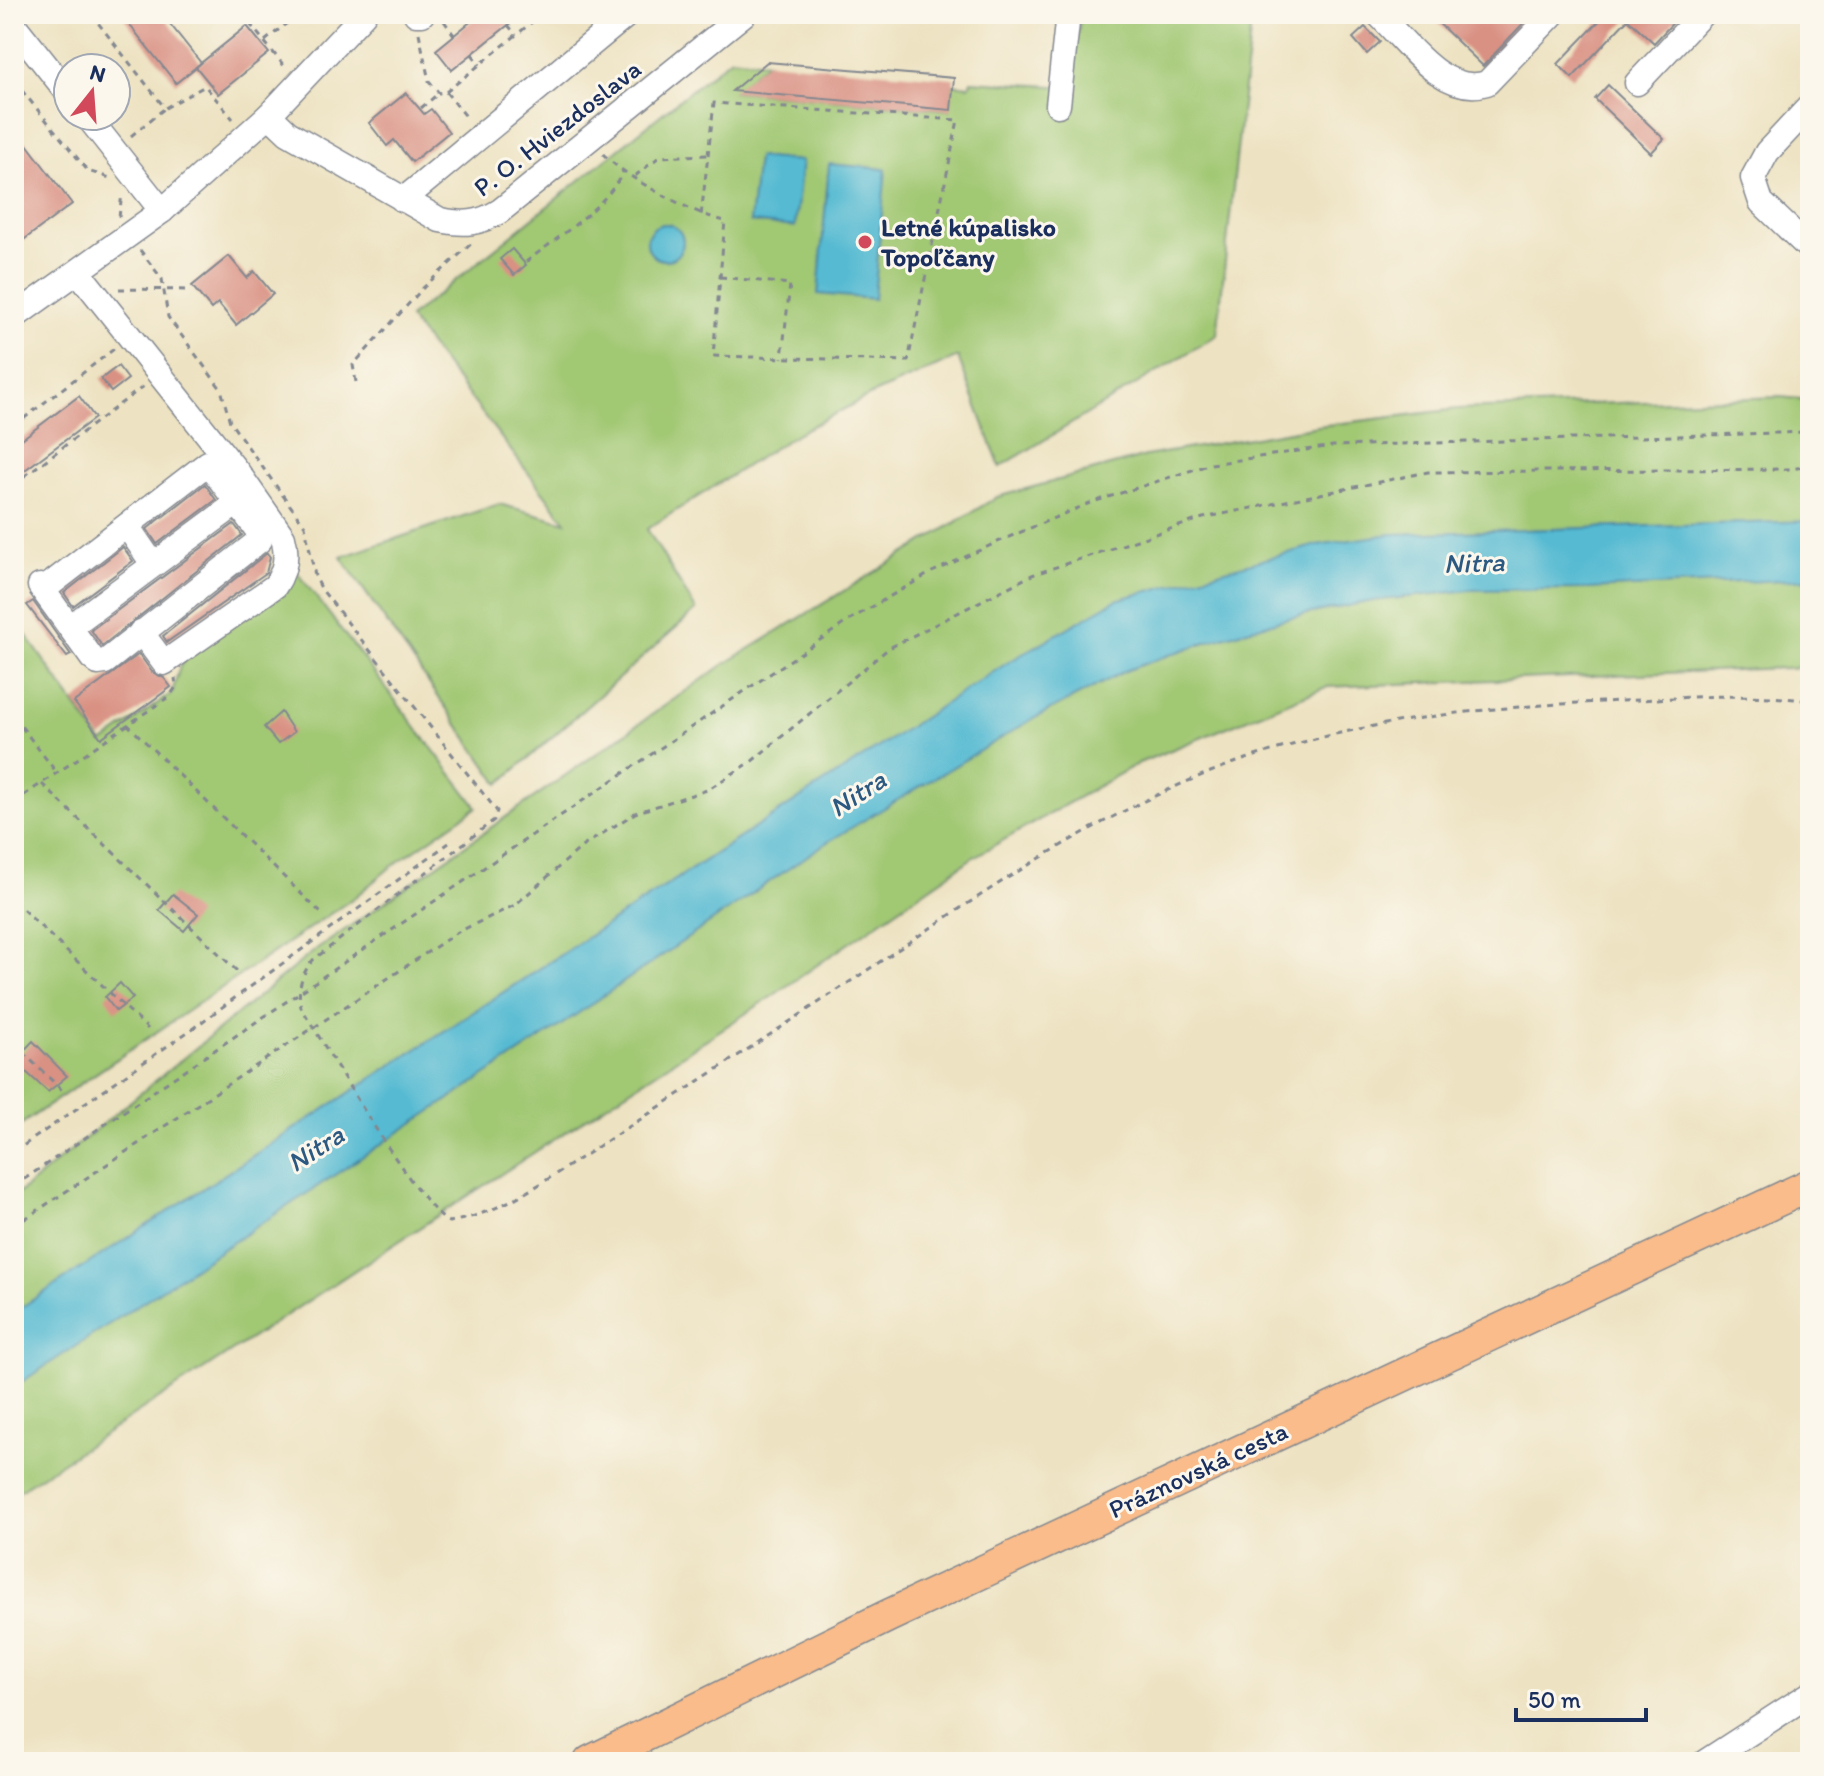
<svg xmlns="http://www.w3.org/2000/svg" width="1824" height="1776" font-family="Itim,sans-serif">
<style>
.green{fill:#a1c873;stroke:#5e7c68;stroke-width:2}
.water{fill:#54bad2;stroke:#387498;stroke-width:2}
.building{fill:#d99183}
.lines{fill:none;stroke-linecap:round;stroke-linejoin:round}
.minor-casing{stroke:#848890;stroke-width:27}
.major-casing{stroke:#848890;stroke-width:35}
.path{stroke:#848890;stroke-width:3;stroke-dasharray:6 6;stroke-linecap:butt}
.minor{stroke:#fff;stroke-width:24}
.major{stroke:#f9bc8a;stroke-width:32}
.poi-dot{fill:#d1495b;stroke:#fbf7ec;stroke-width:3}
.labels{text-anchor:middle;stroke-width:6;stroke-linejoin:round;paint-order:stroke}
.street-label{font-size:26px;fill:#1b2f5e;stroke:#fbf7ec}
.poi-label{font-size:26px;font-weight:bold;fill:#1b2f5e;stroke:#fbf7ec;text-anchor:start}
.water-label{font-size:28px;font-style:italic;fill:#2c5981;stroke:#fbf7ec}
</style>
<rect width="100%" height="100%" fill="#fbf7ec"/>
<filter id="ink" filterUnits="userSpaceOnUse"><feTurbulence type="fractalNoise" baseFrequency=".0125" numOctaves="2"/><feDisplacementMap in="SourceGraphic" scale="16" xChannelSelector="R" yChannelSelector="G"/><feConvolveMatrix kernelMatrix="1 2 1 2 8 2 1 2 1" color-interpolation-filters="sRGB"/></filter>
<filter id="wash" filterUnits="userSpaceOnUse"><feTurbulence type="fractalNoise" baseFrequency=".006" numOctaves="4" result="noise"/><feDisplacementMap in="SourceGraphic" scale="32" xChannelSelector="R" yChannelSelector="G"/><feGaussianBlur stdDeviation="1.8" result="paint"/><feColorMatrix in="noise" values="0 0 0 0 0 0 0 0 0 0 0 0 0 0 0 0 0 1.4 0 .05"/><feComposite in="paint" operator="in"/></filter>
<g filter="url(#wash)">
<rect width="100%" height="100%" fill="#ede2c1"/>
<g class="green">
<polygon points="1081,14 1252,14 1217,335 1000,467 958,357 871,395 798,433 647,529 696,610 499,784 341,557 499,504 566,522 409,318 731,58 767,62 734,91 950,110 953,84 969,86 971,81 1069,87"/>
<polygon points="1780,397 1810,400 1810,667 1326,687 1139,763 972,858 771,997 14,1494 14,1197 309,955 723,665 997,497 1146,456 1318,426 1458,409"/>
<polygon points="297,572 477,807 392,866 355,897 14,1129 14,618 102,743 172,693 180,666 188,656"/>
</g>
<g class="water">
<polygon points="757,157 802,161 795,227 750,222"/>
<polygon points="829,164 886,169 874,299 818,294"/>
<circle cx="665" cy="242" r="18"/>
<polygon points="1810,521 1810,579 1589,589 1470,590 1373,601 1292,617 1206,642 1125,671 1033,719 826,843 548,1034 14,1387 14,1312 1007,663 1116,600 1317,545 1391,534"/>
</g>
<g id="blocks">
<g class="building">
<polygon points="121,14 162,14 201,63 176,83"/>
<polygon points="480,14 522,14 452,70 436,50"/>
<polygon points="1429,14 1532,14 1483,66"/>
<polygon points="1606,14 1681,14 1654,43 1628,19 1572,78 1558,64"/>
<polygon points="247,26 269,53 218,94 196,67"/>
<polygon points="1365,27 1380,42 1367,54 1353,38"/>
<polygon points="767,62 954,78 951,110 732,91"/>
<polygon points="1608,85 1664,139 1651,153 1595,99"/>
<polygon points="406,93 424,114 431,109 449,132 412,162 394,140 387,146 369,123"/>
<polygon points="14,127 72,204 14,247"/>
<polygon points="512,249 526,265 514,275 500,259"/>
<polygon points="229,256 247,278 254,271 273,294 236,325 218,303 211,309 192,286"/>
<polygon points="118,366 128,379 111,392 101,379"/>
<polygon points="79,396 95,418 14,478 14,445"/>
<polygon points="205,484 216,500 157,544 147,529"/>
<polygon points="234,524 242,535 102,646 91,630"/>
<polygon points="123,547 133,561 73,606 64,593"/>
<polygon points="267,553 270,557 266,573 167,642 163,636"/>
<polygon points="33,601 71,655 67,657 27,605"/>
<polygon points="139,654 152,672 164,678 171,687 101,738 74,702"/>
<polygon points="281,712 294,732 278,744 264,727"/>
<polygon points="173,894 198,914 184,931 159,910"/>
<polygon points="120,983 133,998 116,1011 105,997"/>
<polygon points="33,1041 67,1076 48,1092 14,1061"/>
</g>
</g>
</g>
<g filter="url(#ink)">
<use href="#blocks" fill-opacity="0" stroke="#848890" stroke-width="2"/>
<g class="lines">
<g class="minor-casing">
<g id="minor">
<polyline points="416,14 422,14"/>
<path d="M 1378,14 C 1406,41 1443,97 1487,83 L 1553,14"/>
<polyline points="14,25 68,93"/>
<polyline points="1637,83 1702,14"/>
<polyline points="1058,105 1068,14"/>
<polyline points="1810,106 1767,152 1753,178 1761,202 1810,249"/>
<path d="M 269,115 L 288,133 L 440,220 C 464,225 479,224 500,211 L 744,14"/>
<polyline points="87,116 162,211"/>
<polyline points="403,200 628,14"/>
<path d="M 79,273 L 239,474 L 283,537 C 288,555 286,570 275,586 L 164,663 L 141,632"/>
<polyline points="14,317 162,211 269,115 364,14"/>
<polyline points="127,526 153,564"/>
<polyline points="40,586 92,658 98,663 105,662 260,540 260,534 208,463 43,590"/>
<polyline points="70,627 237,503"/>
<polyline points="1705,1762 1810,1694"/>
</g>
</g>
<g class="major-casing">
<polyline id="major" points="590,1762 888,1616 1810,1185"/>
</g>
<g class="path">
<polyline points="91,14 165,108 205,86 233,119"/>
<polyline points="242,14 285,67"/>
<polyline points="444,21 454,35"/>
<polyline points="508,25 516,35"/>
<polyline points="419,33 429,81 439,93 446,92 469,120"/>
<polyline points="265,41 298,14"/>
<polyline points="472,54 480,65"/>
<polyline points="14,81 88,171 110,178"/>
<polyline points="446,92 542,14"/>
<polyline points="421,108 439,93"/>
<polyline points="131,136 165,108"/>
<path d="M 603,154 C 626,178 693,214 725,221 L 713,356 L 908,361 L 958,120 L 714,103 L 701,216"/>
<polyline points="635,176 659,157 708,155"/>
<polyline points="119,217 122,194"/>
<path d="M 140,250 L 162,279 L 168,317 L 221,389 L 230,422 L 305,526 L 315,576 L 322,590 L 497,811 L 494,820 L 313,960 C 301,975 297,988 301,1007 C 324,1044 420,1210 449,1222 C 485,1216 514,1200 545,1181 C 658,1108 772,1034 884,959 C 998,883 1112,805 1243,760 C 1359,721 1479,707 1601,702 C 1669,699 1742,691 1810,701"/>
<path d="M 526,262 C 555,239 609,205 623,171"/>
<polyline points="720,277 790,284 782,358"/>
<polyline points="119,289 188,290"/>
<polyline points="356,382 353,365 424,287 472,243"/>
<polyline points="14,426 114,349"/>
<polyline points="14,484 144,386"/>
<polyline points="14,717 57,773"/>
<polyline points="127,724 323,915"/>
<polyline points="42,784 238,972"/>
<polyline points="14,802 170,696 176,687 175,678"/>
<polyline points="14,901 148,1029"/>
<polyline points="14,1044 66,1094"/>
<polyline points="14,1152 192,1029 449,843"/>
<polyline points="14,1186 851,619 932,572 1009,537 1090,503 1211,464 1333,446 1810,432"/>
<polyline points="14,1226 458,932 515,905 583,846 635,813 707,790 751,762 889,648 1032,575 1203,518 1428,472 1790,469 1810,466"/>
<polyline points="14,1697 17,1692"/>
</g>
<use href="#minor" class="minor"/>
<use href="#major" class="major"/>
</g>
</g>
<circle class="poi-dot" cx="865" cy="242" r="8"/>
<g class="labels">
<g class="street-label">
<text transform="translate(557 128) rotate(-38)" y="9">P. O. Hviezdoslava</text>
<text transform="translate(1198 1470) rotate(-25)" y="9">Práznovská cesta</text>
</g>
<g class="poi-label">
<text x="881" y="236">Letné kúpalisko<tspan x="881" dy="30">Topoľčany</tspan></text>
</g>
<g class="water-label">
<text transform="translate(1474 562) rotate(-2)" y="10">Nitra</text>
<text transform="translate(857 793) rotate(-33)" y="10">Nitra</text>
<text transform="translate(315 1148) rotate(-33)" y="10">Nitra</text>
</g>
</g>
<rect width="1824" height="1776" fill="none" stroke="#fbf7ec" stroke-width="48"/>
<g transform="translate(92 92) rotate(17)"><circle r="38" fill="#fbf7ec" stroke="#a1a7b3" stroke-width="2"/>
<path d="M0-6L14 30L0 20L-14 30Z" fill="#d1495b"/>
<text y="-12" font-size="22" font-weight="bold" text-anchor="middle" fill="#1b2f5e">N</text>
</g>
<path d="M1516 1708v12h130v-12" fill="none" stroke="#1b2f5e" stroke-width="4"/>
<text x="1528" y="1708" font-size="24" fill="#1b2f5e" stroke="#fbf7ec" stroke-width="6" paint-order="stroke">50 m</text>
</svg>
